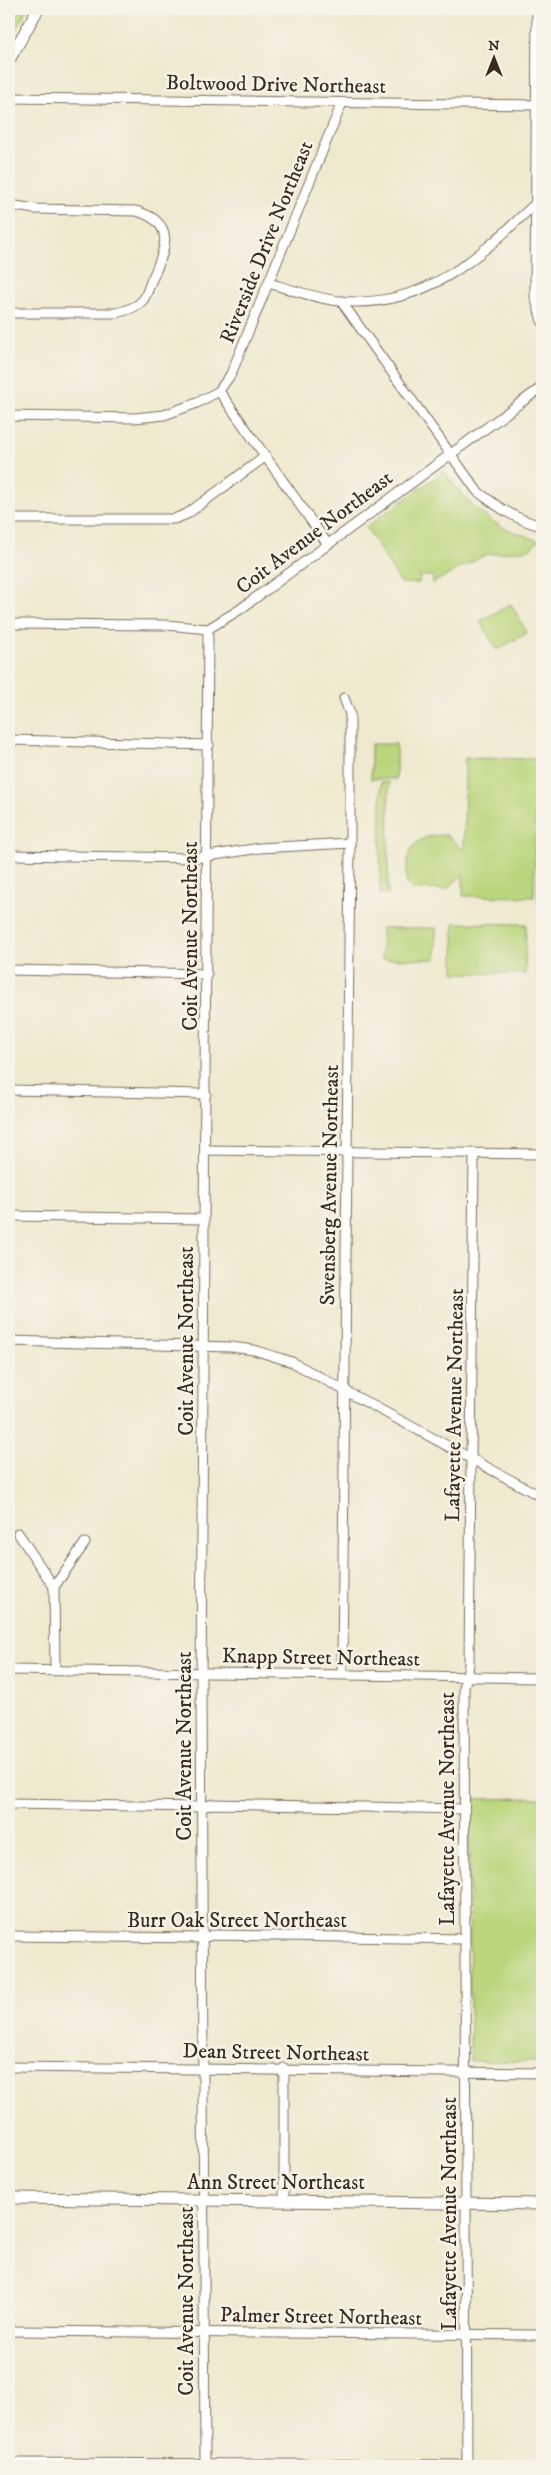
<svg xmlns="http://www.w3.org/2000/svg" width="551" height="2475" font-family="'IM FELL DW Pica',serif">
<style>
.green{fill:#b9d67c;stroke:#7a804d}
.lines{fill:none;stroke-linecap:round;stroke-linejoin:round}
.minor-casing{stroke:#7a6d5c;stroke-width:11}
.major-casing{stroke:#7a6d5c;stroke-width:13}
.minor{stroke:#fff;stroke-width:9}
.major{stroke:#fff;stroke-width:11}
.labels{text-anchor:middle;stroke-width:5;stroke-linejoin:round;paint-order:stroke}
.street-label{font-size:21px;fill:#3b2a1e;stroke:#f7f3e8}
</style>
<rect width="100%" height="100%" fill="#f7f3e8"/>
<filter id="ink" filterUnits="userSpaceOnUse"><feTurbulence type="fractalNoise" baseFrequency=".02" numOctaves="2"/><feDisplacementMap in="SourceGraphic" scale="10" xChannelSelector="R" yChannelSelector="G"/><feConvolveMatrix kernelMatrix="1 2 1 2 8 2 1 2 1" color-interpolation-filters="sRGB"/></filter>
<filter id="wash" filterUnits="userSpaceOnUse"><feTurbulence type="fractalNoise" baseFrequency=".0096" numOctaves="4" result="noise"/><feDisplacementMap in="SourceGraphic" scale="20" xChannelSelector="R" yChannelSelector="G"/><feGaussianBlur stdDeviation="1.12" result="paint"/><feColorMatrix in="noise" values="0 0 0 0 0 0 0 0 0 0 0 0 0 0 0 0 0 1.4 0 .05"/><feComposite in="paint" operator="in"/></filter>
<g filter="url(#wash)">
<rect width="100%" height="100%" fill="#efe9cf"/>
<g class="green">
<polygon points="9,9 27,9 9,41"/>
<path d="M 444,471 C 460,493 477,514 502,527 C 514,533 527,535 538,541 L 530,549 L 485,555 L 433,583 L 432,576 L 420,576 L 419,583 L 401,583 L 366,527 Z"/>
<polygon points="511,604 527,633 497,650 480,621"/>
<rect x="371" y="744" width="25" height="35"/>
<path d="M 465,758 L 536,759 L 535,773 L 542,770 L 542,811 L 535,810 L 534,897 L 463,896 L 463,874 L 448,889 L 413,890 L 406,882 C 407,851 410,835 447,835 L 464,850 Z"/>
<polygon points="381,782 389,782 388,894 380,894"/>
<rect x="538" y="852" width="4" height="49"/>
<polygon points="454,923 526,924 525,974 454,973"/>
<rect x="382" y="928" width="54" height="31"/>
<polygon points="542,1798 542,2062 470,2061 469,1799"/>
</g>
</g>
<g filter="url(#ink)">
<g class="lines">
<g class="minor-casing">
<g id="minor">
<polyline points="537,9 535,296 542,321"/>
<polyline points="9,98 542,105"/>
<path d="M 9,205 L 35,209 L 136,211 C 175,222 167,246 154,275 C 150,282 148,293 143,300 C 136,308 125,311 116,313 L 9,313"/>
<path d="M 269,283 C 292,290 315,298 339,301 C 424,310 479,257 536,203"/>
<path d="M 341,301 L 477,491 C 498,507 516,520 542,526"/>
<polyline points="219,391 327,543"/>
<polyline points="9,416 135,418 164,415 197,403 219,391 231,374 342,103"/>
<polyline points="9,519 174,519 187,514 266,456"/>
<polyline points="9,624 167,625 208,629"/>
<polyline points="9,740 209,745"/>
<polyline points="9,855 195,858 260,848 350,843"/>
<polyline points="9,970 207,974"/>
<polyline points="9,1090 206,1094"/>
<polyline points="206,1150 542,1154"/>
<polyline points="9,1216 203,1219"/>
<polyline points="9,1341 231,1347 254,1350 292,1362 542,1497"/>
<polyline points="18,1533 54,1587"/>
<polyline points="54,1587 55,1670"/>
<polyline points="54,1587 85,1543"/>
<polyline points="9,1670 542,1678"/>
<polyline points="342,1674 350,843 350,714 344,698"/>
<polyline points="9,1804 202,1807 213,1804 464,1809"/>
<polyline points="9,1936 202,1938 213,1935 464,1939"/>
<polyline points="9,2067 542,2073"/>
<polyline points="284,2068 284,2200"/>
<polyline points="9,2331 542,2335"/>
<polyline points="9,2463 467,2465"/>
<polyline points="205,2466 201,1684 208,629 239,610 542,387"/>
<polyline points="467,2466 464,1688 469,1665 474,1153"/>
</g>
</g>
<g class="major-casing">
<g id="major">
<polyline points="9,60 38,9"/>
<polyline points="9,2198 542,2204"/>
</g>
</g>
<use href="#minor" class="minor"/>
<use href="#major" class="major"/>
</g>
</g>
<g class="labels">
<g class="street-label">
<text transform="translate(276 84) rotate(1)" y="7">Boltwood Drive Northeast</text>
<text transform="translate(266 242) rotate(-68)" y="7">Riverside Drive Northeast</text>
<text transform="translate(314 532) rotate(-37)" y="7">Coit Avenue Northeast</text>
<text transform="translate(190 936) rotate(-90)" y="7">Coit Avenue Northeast</text>
<text transform="translate(329 1185) rotate(-89)" y="7">Swensberg Avenue Northeast</text>
<text transform="translate(186 1341) rotate(-90)" y="7">Coit Avenue Northeast</text>
<text transform="translate(454 1405) rotate(-89)" y="7">Lafayette Avenue Northeast</text>
<text transform="translate(321 1657) rotate(1)" y="7">Knapp Street Northeast</text>
<text transform="translate(184 1746) rotate(-90)" y="7">Coit Avenue Northeast</text>
<text transform="translate(447 1809) rotate(-90)" y="7">Lafayette Avenue Northeast</text>
<text x="237" y="1927">Burr Oak Street Northeast</text>
<text transform="translate(276 2052) rotate(1)" y="7">Dean Street Northeast</text>
<text x="276" y="2189">Ann Street Northeast</text>
<text transform="translate(449 2214) rotate(-90)" y="7">Lafayette Avenue Northeast</text>
<text transform="translate(186 2301) rotate(-90)" y="7">Coit Avenue Northeast</text>
<text transform="translate(321 2316) rotate(1)" y="7">Palmer Street Northeast</text>
</g>
</g>
<rect width="551" height="2475" fill="none" stroke="#f7f3e8" stroke-width="30"/>
<g transform="translate(494 58)" stroke="#f7f3e8" stroke-width="4" paint-order="stroke">
<path d="M0-4L9 19L0 12L-9 19Z" fill="#3b2a1e"/>
<text y="-8" font-size="14" font-weight="bold" text-anchor="middle" fill="#3b2a1e">N</text>
</g>
</svg>
